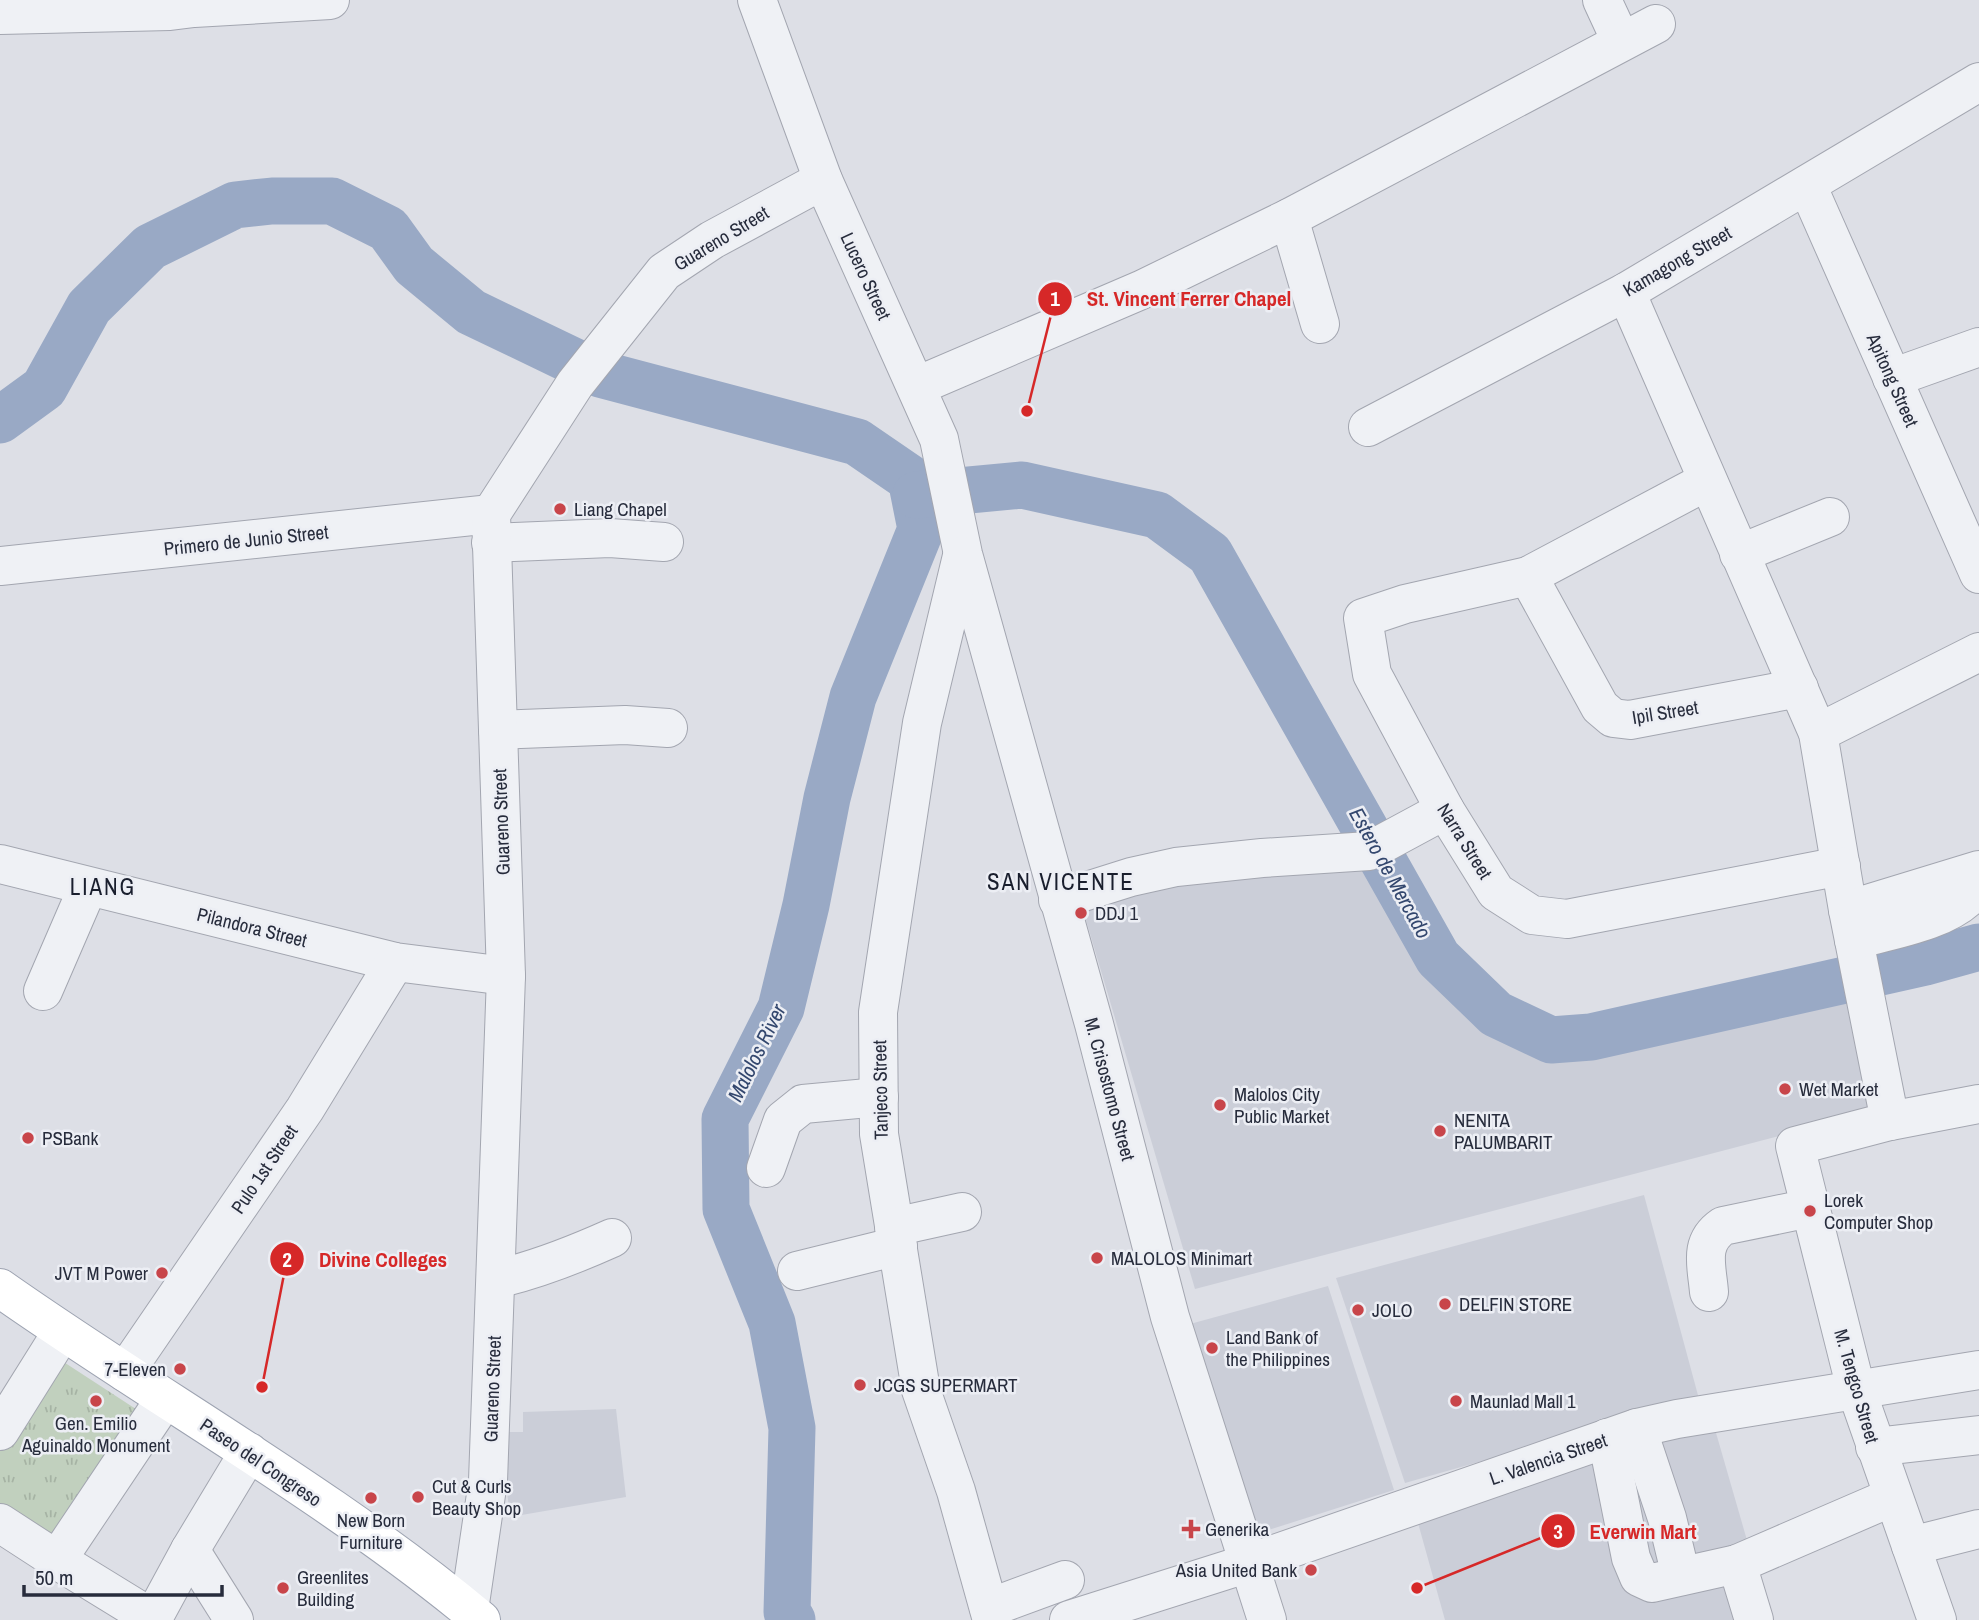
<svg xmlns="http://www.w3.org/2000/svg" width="1979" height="1620" font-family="'Archivo Narrow',sans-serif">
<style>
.built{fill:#cbced8}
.park{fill:url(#park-tufts)}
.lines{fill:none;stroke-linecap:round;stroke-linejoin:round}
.river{stroke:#99a9c5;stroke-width:47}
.minor-casing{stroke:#a3a6b0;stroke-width:40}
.major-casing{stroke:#9da3b1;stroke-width:40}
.minor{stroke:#eff1f5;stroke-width:38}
.major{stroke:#fff;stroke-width:38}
.poi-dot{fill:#c8454a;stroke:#eceef4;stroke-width:2.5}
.labels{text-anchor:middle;stroke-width:5;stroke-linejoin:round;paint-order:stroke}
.street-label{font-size:19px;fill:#272c3c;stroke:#eceef4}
.poi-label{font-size:19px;fill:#272c3c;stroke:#eceef4;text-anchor:start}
.water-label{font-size:21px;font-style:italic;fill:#33476e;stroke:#eceef4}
.quarter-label{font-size:23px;letter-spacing:2px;fill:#191e2d;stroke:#eceef4}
.leader{fill:none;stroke:#d62828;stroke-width:2.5}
.callout-dot{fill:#d62828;stroke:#eceef4;stroke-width:2.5}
.mark-label{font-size:21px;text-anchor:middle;font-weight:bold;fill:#fff}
.callout-label{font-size:21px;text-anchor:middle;font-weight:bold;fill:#d62828;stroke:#eceef4;stroke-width:5;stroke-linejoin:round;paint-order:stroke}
</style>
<defs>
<pattern id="park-tufts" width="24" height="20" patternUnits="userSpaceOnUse" patternTransform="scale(1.75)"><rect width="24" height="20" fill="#c1d0be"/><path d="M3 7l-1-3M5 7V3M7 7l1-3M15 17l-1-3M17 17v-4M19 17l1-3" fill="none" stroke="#a6b3a4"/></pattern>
</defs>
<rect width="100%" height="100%" fill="#dddfe6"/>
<g class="built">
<polygon points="1358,842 1443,988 1519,1042 1564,1052 1864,964 1890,1107 1195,1289 1078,893"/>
<polygon points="1644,1195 1699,1399 1405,1483 1336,1278"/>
<polygon points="1328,1286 1394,1490 1256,1534 1190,1324"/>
<polygon points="616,1409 626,1497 510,1517 505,1474 504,1432 523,1432 523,1412"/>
<polygon points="1712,1419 1770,1620 1445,1620 1413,1505"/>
</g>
<polygon class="park" points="56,1357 142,1413 56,1549 0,1513 0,1444"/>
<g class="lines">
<g class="river">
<polyline points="0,420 44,388 89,307 150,247 235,205 272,201 332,201 388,229 414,265 471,312 600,374 857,442 911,479 921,529 853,697 827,798 806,905 781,1008 725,1119 726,1209 772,1323 792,1428 787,1612 792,1620"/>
<polyline points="916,495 1022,485 1157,515 1210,554 1438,958 1496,1014 1551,1040 1591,1037 1925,962 1979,947"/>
</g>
<g class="minor-casing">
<g id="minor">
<polyline points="757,0 823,180 939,439 963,554 1094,1024 1170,1317 1267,1620"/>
<polyline points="1602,0 1621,41"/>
<polyline points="0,15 170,11 194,8 330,0"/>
<polyline points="1807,185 1979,574"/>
<polyline points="1289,218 1320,324"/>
<polyline points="1626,292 1818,733 1848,910 1890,1121"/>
<polyline points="1892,378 1979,347"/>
<polyline points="917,386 1141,290 1289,218 1656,24"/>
<polyline points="1368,427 1626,292 1979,82"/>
<polyline points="1707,481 1528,576 1405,604 1363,618 1372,674 1445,810 1496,892 1532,915 1567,919 1841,866"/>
<polyline points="491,543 610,538 664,542"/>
<polyline points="1739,554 1830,517"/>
<polyline points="962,556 922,723 878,1012 879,1134 921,1390 956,1491 992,1620"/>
<polyline points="0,566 491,514"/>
<polyline points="1528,576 1600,707 1613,718 1630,720 1799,688"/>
<polyline points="498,730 625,725 668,728"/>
<polyline points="1818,733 1979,652"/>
<polyline points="0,864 395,962 506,976"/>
<polyline points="1058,900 1131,877 1176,867 1262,858 1369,851 1445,810"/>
<polyline points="1848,910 1979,870"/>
<path d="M 1854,940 C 1887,931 1950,921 1972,893 C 1975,889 1977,882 1979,878"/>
<polyline points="43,991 88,887"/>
<polyline points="766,1168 783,1120 803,1104 879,1097"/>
<polyline points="894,1227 962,1212"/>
<polyline points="797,1271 898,1246"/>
<path d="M 496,1279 C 537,1270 574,1255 612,1238"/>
<path d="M 1709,1292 C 1707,1266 1698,1243 1723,1226 L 1810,1208"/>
<polyline points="125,1372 305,1109 395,962"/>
<polyline points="1637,1428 1667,1518 1681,1576"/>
<polyline points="0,1431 62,1332"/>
<polyline points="1607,1438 1631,1558 1639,1577 1652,1583 1737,1564 1892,1497"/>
<polyline points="1875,1447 1979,1435"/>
<polyline points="0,1523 57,1560 165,1399"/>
<polyline points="1911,1546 1979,1529"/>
<polyline points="190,1550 234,1620"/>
<polyline points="57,1560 153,1619"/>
<polyline points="1737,1564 1754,1620"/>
<polyline points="989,1608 1065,1580"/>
<polyline points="469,1610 488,1481 506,976 491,514 575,384 664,272 712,240 823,180"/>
<polyline points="152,1620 190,1550 249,1452"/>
<polyline points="1069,1620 1249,1563 1637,1428 1677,1419 1979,1370"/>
<polyline points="1937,1620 1856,1389 1795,1146 1890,1121 1979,1104"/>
</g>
</g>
<g class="major-casing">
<path id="major" d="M 0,1288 C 159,1400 331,1495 481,1620"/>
</g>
<use href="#minor" class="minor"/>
<use href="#major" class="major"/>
</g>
<g class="poi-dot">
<circle cx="560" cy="509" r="7"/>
<circle cx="1081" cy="913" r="7"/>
<circle cx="1785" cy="1089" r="7"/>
<circle cx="1220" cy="1105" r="7"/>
<circle cx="1440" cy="1131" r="7"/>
<circle cx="28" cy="1138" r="7"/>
<circle cx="1810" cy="1211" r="7"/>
<circle cx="1097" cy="1258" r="7"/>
<circle cx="162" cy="1273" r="7"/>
<circle cx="1445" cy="1304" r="7"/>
<circle cx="1358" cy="1310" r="7"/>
<circle cx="1212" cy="1348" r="7"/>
<circle cx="180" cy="1369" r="7"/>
<circle cx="860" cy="1385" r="7"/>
<circle cx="96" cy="1401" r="7"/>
<circle cx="1456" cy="1401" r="7"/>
<circle cx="418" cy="1497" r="7"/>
<circle cx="371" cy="1498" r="7"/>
<path d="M1187.5 1518.5h7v7h7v7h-7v7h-7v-7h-7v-7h7z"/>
<circle cx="1311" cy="1570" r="7"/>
<circle cx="283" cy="1588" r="7"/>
</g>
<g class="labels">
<g class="street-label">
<text transform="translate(721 238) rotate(-31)" y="7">Guareno Street</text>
<text transform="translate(1677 261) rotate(-30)" y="7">Kamagong Street</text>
<text transform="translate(866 276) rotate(65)" y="7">Lucero Street</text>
<text transform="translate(1893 380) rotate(66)" y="7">Apitong Street</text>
<text transform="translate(246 540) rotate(-6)" y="7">Primero de Junio Street</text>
<text transform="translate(1665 712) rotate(-9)" y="7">Ipil Street</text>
<text transform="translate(501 822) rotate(-92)" y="7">Guareno Street</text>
<text transform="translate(1465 841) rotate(58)" y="7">Narra Street</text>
<text transform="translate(252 927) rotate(14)" y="7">Pilandora Street</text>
<text transform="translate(1110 1089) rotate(75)" y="7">M. Crisostomo Street</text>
<text transform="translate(880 1090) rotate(-91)" y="7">Tanjeco Street</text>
<text transform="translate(264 1169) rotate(-56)" y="7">Pulo 1st Street</text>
<text transform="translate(1857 1386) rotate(74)" y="7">M. Tengco Street</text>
<text transform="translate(492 1389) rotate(-88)" y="7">Guareno Street</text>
<text transform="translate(1548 1459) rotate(-19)" y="7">L. Valencia Street</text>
<text transform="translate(261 1462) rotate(34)" y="7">Paseo del Congreso</text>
</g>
<g class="poi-label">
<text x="574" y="516">Liang Chapel</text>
<text x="1095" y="920">DDJ 1</text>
<text x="1799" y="1096">Wet Market</text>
<text x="1234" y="1101">Malolos City<tspan x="1234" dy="22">Public Market</tspan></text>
<text x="1454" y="1127">NENITA<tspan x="1454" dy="22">PALUMBARIT</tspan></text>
<text x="42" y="1145">PSBank</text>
<text x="1824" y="1207">Lorek<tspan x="1824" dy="22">Computer Shop</tspan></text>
<text x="1111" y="1265">MALOLOS Minimart</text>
<text x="148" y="1280" text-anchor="end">JVT M Power</text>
<text x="1459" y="1311">DELFIN STORE</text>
<text x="1372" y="1317">JOLO</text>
<text x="1226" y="1344">Land Bank of<tspan x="1226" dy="22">the Philippines</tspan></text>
<text x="166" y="1376" text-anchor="end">7-Eleven</text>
<text x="874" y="1392">JCGS SUPERMART</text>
<text x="1470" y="1408">Maunlad Mall 1</text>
<text x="96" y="1430" text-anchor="middle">Gen. Emilio<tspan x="96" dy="22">Aguinaldo Monument</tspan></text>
<text x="432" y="1493">Cut &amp; Curls<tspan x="432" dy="22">Beauty Shop</tspan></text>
<text x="371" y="1527" text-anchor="middle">New Born<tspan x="371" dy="22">Furniture</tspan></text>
<text x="1205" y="1536">Generika</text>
<text x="1297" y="1577" text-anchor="end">Asia United Bank</text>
<text x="297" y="1584">Greenlites<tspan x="297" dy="22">Building</tspan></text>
</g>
<g class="water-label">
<text transform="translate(1390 873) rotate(61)" y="7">Estero de Mercado</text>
<text transform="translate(757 1053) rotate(-64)" y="7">Malolos River</text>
</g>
<g class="quarter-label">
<text x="1061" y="890">SAN VICENTE</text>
<text x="103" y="895">LIANG</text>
</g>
</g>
<path class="leader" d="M1027 411L1055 299M262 1387L287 1259M1417 1588L1558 1531"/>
<g class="callout-dot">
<circle cx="1027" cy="411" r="7"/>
<circle cx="262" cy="1387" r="7"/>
<circle cx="1417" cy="1588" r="7"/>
<circle cx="1055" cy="299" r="18"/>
<circle cx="287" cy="1259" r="18"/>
<circle cx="1558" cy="1531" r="18"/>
</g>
<g class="mark-label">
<text x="1055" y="306">1</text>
<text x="287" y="1267">2</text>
<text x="1558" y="1539">3</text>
</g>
<g class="callout-label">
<text x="1189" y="306">St. Vincent Ferrer Chapel</text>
<text x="383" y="1267">Divine Colleges</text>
<text x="1643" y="1539">Everwin Mart</text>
</g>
<path d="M24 1585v10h198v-10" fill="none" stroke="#272c3c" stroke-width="3.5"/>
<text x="35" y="1585" font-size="21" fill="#272c3c" stroke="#eceef4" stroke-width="5" paint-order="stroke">50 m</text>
</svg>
